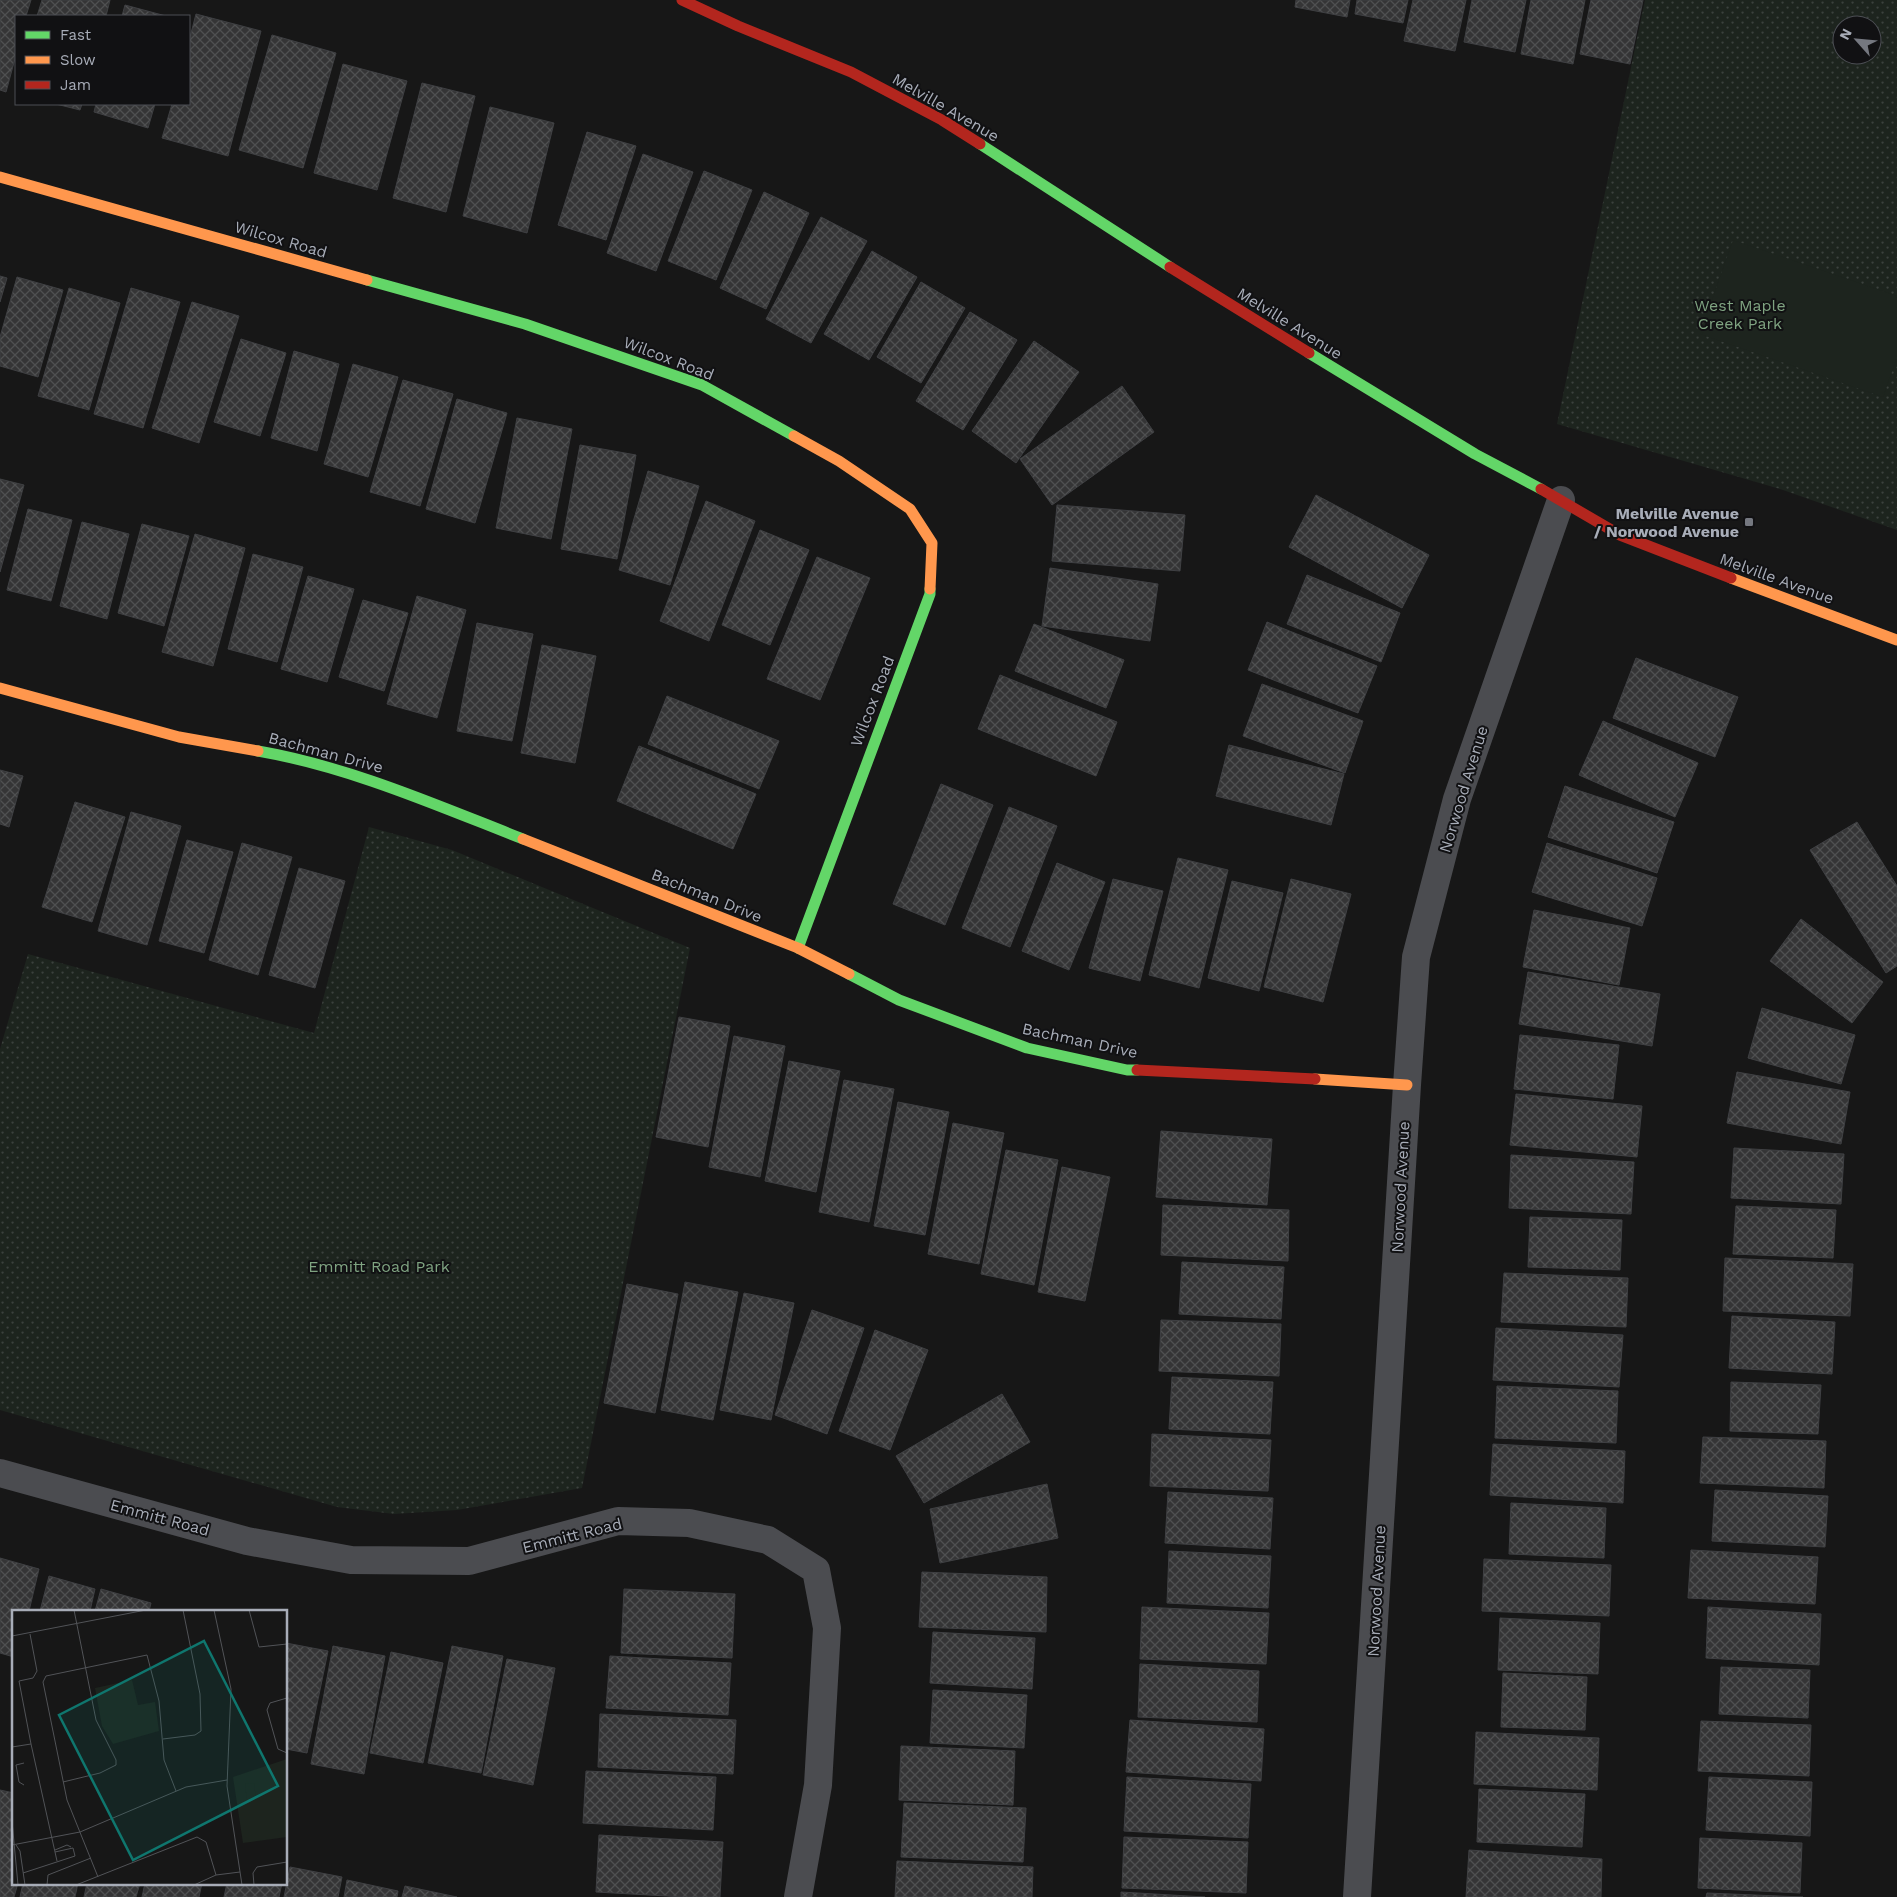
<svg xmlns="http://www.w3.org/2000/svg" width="1897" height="1897" font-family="'Work Sans',sans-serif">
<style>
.park{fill:url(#park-dots);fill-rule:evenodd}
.pitch{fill:#1d241e}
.building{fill:url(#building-cross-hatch);stroke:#3f4043}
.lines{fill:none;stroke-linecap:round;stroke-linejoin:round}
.street{stroke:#4b4c50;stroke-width:28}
.fast{stroke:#63d668;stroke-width:11}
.slow{stroke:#ff974d;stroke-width:11}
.jam{stroke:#b3261e;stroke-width:11}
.poi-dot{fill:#757880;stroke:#111113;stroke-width:2}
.labels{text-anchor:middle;stroke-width:4;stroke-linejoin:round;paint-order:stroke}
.street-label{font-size:16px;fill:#a8adb8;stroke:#111113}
.park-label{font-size:16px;fill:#7fa381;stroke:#111113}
.poi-label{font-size:16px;font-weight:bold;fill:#a8adb8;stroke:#111113;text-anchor:end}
.inset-road{fill:none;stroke:#515357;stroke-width:1}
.view{fill:#0f766e;fill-opacity:0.15;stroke:#0f766e;stroke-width:2.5}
.inset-edge{fill:none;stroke:#a8adb8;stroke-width:2.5}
</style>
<defs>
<pattern id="park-dots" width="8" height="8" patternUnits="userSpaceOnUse" patternTransform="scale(1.25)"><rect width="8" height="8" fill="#1d241e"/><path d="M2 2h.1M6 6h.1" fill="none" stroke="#3b413d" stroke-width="1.8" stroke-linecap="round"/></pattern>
<pattern id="building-cross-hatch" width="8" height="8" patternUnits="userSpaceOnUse" patternTransform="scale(1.25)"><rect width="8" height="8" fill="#353536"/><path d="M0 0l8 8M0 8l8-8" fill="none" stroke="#4f5051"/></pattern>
</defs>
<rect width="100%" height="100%" fill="#171717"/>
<g class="park">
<path d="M 1645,0 L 1897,0 L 1897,530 L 1783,490 L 1557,424 ZM 1842,25 L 1872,25 L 1872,55 L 1842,55 Z"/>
<polygon points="369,827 452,850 690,948 582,1488 457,1510 394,1514 337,1507 0,1410 0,1049 28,954 314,1033"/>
</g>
<polygon class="pitch" points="1733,240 1897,296 1897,357 1883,397 1700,334"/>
<g class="building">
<polygon points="0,0 31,0 26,16 16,16 16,55 6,92 0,90"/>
<polygon points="42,0 110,0 106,16 37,16"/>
<polygon points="1296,0 1350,0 1347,17 1295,7"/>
<polygon points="1357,0 1408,0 1403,23 1355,14"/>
<polygon points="1413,0 1466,0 1455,51 1404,41"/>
<polygon points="1472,0 1526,0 1515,52 1464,42"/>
<polygon points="1531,0 1585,0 1573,64 1521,54"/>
<polygon points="1591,0 1643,0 1630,64 1580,54"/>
<polygon points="125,5 166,16 122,16"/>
<polygon points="196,14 261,31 228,156 162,138 172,104 189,104 189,41"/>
<polygon points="272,35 336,53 303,168 239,150"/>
<polygon points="343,64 407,81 377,190 314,173"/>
<polygon points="422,83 475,96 446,212 393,198"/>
<polygon points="56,104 82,104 80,110"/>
<polygon points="96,104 155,104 148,128 94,112"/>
<polygon points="490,107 554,123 527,233 463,216"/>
<polygon points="587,132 636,146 606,240 558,225"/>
<polygon points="643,154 693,172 656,271 607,253"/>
<polygon points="704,171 752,190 716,280 668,261"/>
<polygon points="764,192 809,213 766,309 720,288"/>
<polygon points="821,217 867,241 811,343 766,319"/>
<polygon points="872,251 917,277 869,360 824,334"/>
<polygon points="0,276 7,278 0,302"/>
<polygon points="17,277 63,290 38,377 0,366 0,337"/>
<polygon points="921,282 965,308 921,383 877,357"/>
<polygon points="69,288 120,303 89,410 38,396"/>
<polygon points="131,288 180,302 143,428 94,414"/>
<polygon points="192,302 239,316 199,443 152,428"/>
<polygon points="970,312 1017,340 963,430 916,401"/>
<polygon points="241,339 286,353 260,436 214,422"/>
<polygon points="1034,341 1079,372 1016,463 972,431"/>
<polygon points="294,351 339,364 317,451 271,438"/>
<polygon points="353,364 398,377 368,477 324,464"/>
<polygon points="403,380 453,394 420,506 370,492"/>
<polygon points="1122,386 1154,432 1052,505 1020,459"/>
<polygon points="457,399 507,413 475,523 426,509"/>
<polygon points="517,418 572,429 551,539 496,528"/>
<polygon points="580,445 636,455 617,559 561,549"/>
<polygon points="648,471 699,486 670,585 619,570"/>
<polygon points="0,479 24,485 0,572"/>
<polygon points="1316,495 1429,555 1402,608 1289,547"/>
<polygon points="706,501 755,521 709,641 660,621"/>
<polygon points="1057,505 1185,515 1180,571 1052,561"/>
<polygon points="28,509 72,520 51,601 7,590"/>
<polygon points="82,522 129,534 107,619 60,606"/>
<polygon points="142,524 189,536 164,626 118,613"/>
<polygon points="760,530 809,550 770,645 722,625"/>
<polygon points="195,534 245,548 213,666 162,652"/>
<polygon points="253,554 303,567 277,662 228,649"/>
<polygon points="817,557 870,578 820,700 767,679"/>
<polygon points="1050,568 1158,584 1150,641 1042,626"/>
<polygon points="1307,575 1400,613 1381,662 1287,624"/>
<polygon points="308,576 354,589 327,682 281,669"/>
<polygon points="417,596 466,610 437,718 387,704"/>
<polygon points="363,600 408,613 384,691 339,677"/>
<polygon points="1267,622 1377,666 1358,713 1248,670"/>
<polygon points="477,623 533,634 512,741 457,731"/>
<polygon points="1034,624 1124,660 1106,708 1015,671"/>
<polygon points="542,645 596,656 575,763 521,753"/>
<polygon points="1636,658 1738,697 1715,757 1613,718"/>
<polygon points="1000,675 1117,722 1096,776 978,729"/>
<polygon points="1262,684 1363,721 1345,773 1243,736"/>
<polygon points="667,696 779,741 759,789 648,744"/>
<polygon points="1603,721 1698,763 1675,817 1579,775"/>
<polygon points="1229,745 1344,774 1331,825 1216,796"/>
<polygon points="639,746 756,794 733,849 617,801"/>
<polygon points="0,770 23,776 9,827 0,824"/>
<polygon points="941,784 993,805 945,925 893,904"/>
<polygon points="1565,786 1674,822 1657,873 1548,837"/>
<polygon points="75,802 125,817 92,922 42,907"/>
<polygon points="1009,807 1057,826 1010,947 962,928"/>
<polygon points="131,812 181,826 147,945 98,931"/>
<polygon points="1857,822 1897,886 1897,966 1886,973 1810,850"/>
<polygon points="187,840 233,852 204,953 159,941"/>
<polygon points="242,843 292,857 258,975 209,960"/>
<polygon points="1547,843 1657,878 1642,926 1532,892"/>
<polygon points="1178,858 1228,870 1199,988 1149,975"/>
<polygon points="1057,863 1105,882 1069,970 1022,951"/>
<polygon points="299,868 345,881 315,988 269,975"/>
<polygon points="1113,879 1163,891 1140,981 1089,968"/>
<polygon points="1291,879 1351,894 1323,1002 1264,987"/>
<polygon points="1232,881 1283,893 1259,991 1208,978"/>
<polygon points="1534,910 1630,928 1619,985 1523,967"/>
<polygon points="1801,919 1883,982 1852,1023 1770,961"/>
<polygon points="1528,972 1660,994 1652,1046 1519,1024"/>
<polygon points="1762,1008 1855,1035 1841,1084 1748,1058"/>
<polygon points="679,1017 730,1026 708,1147 656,1137"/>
<polygon points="1520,1035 1619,1045 1613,1099 1514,1089"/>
<polygon points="734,1036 785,1046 760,1177 709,1167"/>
<polygon points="789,1061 840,1071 816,1192 765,1181"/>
<polygon points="1737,1072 1850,1092 1841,1144 1727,1123"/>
<polygon points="844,1080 894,1089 869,1222 819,1212"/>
<polygon points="1516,1094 1642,1106 1637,1157 1510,1145"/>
<polygon points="898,1102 949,1112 925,1235 874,1226"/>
<polygon points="953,1123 1004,1133 979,1264 928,1254"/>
<polygon points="1161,1131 1272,1139 1267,1205 1156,1197"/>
<polygon points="1734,1148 1844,1154 1841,1204 1731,1198"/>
<polygon points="1006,1150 1058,1160 1034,1285 981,1274"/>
<polygon points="1511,1155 1634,1162 1631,1214 1509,1208"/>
<polygon points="1062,1167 1110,1177 1085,1301 1038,1292"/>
<polygon points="1163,1205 1289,1210 1288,1261 1161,1255"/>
<polygon points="1736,1206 1836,1210 1833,1258 1733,1254"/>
<polygon points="1530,1217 1622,1220 1620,1270 1528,1267"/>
<polygon points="1725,1258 1853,1264 1850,1316 1723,1311"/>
<polygon points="1182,1262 1284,1267 1281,1319 1179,1314"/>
<polygon points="1504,1273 1628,1278 1626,1327 1501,1322"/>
<polygon points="685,1282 738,1292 713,1420 661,1410"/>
<polygon points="627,1284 678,1294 655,1413 604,1403"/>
<polygon points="744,1293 794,1303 771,1420 720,1410"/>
<polygon points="812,1310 864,1328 827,1434 775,1415"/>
<polygon points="1732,1316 1835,1322 1832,1374 1729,1368"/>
<polygon points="1161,1320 1281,1324 1279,1376 1159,1371"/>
<polygon points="1496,1328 1623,1335 1619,1387 1493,1380"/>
<polygon points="875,1330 928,1350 890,1450 839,1431"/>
<polygon points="1172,1377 1273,1382 1270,1434 1169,1429"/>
<polygon points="1731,1382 1821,1385 1818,1434 1730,1431"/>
<polygon points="1497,1386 1618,1391 1616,1443 1495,1438"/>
<polygon points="1002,1394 1030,1442 924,1503 896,1456"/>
<polygon points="1152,1434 1271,1440 1268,1491 1150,1486"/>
<polygon points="1703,1437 1826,1441 1824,1488 1700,1483"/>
<polygon points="1493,1444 1625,1451 1623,1503 1490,1495"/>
<polygon points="1047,1484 1058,1538 940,1563 930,1509"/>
<polygon points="1715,1490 1828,1496 1825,1547 1712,1541"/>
<polygon points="1168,1492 1273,1498 1270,1549 1165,1543"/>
<polygon points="1511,1503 1606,1508 1604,1558 1509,1554"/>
<polygon points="1691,1550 1818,1557 1815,1604 1688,1598"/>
<polygon points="1169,1551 1271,1556 1268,1608 1167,1603"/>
<polygon points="0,1558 39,1569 29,1611 14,1611 14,1657 0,1653"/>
<polygon points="1484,1559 1611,1565 1609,1616 1482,1611"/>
<polygon points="922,1572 1047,1577 1046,1632 919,1627"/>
<polygon points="49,1576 95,1589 90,1611 40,1611"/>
<polygon points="101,1589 151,1603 149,1611 95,1611"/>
<polygon points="624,1589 735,1594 732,1658 621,1653"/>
<polygon points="1142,1607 1269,1613 1266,1664 1140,1659"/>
<polygon points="1708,1607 1821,1614 1819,1665 1706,1658"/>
<polygon points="1500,1618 1600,1623 1598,1674 1498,1670"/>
<polygon points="933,1632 1035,1638 1032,1689 930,1683"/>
<polygon points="286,1643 328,1651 307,1753 286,1749"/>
<polygon points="333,1646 385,1656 364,1774 311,1764"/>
<polygon points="452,1646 503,1656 481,1773 428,1763"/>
<polygon points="391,1652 443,1663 423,1763 370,1753"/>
<polygon points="610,1656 731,1663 728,1715 606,1708"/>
<polygon points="507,1659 555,1668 533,1785 483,1775"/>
<polygon points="1140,1664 1259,1671 1257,1722 1138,1717"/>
<polygon points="1721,1667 1810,1670 1808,1718 1719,1714"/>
<polygon points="1503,1673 1587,1677 1585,1730 1501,1727"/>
<polygon points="933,1690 1027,1695 1024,1748 930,1743"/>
<polygon points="600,1714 736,1720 733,1774 598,1767"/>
<polygon points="1130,1720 1264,1729 1261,1781 1126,1772"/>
<polygon points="1701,1721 1811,1725 1809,1776 1698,1771"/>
<polygon points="1476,1732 1599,1738 1597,1790 1474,1784"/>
<polygon points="901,1746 1015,1751 1013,1805 899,1800"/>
<polygon points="586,1771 716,1777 713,1830 583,1823"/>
<polygon points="1127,1777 1251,1784 1248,1838 1124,1831"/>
<polygon points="1709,1777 1812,1782 1810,1836 1706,1830"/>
<polygon points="1479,1789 1585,1794 1582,1847 1477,1842"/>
<polygon points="0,1790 14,1793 14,1883 18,1883 14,1897 0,1897"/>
<polygon points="904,1803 1026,1808 1023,1862 901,1857"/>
<polygon points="599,1835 723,1842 720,1897 684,1897 596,1892"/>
<polygon points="1124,1837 1248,1842 1246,1893 1122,1888"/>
<polygon points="1700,1838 1802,1843 1800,1893 1698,1888"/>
<polygon points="1469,1850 1602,1859 1601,1897 1466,1897"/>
<polygon points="897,1861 1033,1867 1032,1897 895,1897"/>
<polygon points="290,1867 342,1877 338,1897 284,1897"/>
<polygon points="347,1880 398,1891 397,1897 344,1897"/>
<polygon points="23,1883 78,1883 75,1897 20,1897"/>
<polygon points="87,1883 140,1883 136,1897 84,1897"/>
<polygon points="145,1883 202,1883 199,1897 142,1897"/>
<polygon points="227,1883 282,1883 279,1897 224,1897"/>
<polygon points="405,1886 457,1897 402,1897"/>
<polygon points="1121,1892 1205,1897 1121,1897"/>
<polygon points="1707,1893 1803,1897 1706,1897"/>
</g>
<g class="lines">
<g class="street">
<polyline points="0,1473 247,1541 351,1560 469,1561 618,1521 689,1523 768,1540 816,1570 827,1628 818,1785 798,1897"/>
<polyline points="1357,1897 1407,1085 1416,957 1457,799 1561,500"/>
</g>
<g class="fast">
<polyline points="980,144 1170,267"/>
<polyline points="367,280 525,324 702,385 794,436"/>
<polyline points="1309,353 1475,454 1541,489"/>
<path d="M 258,751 C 350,767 436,805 523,839"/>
<polyline points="798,948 930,594 930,589"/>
<polyline points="849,974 899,1000 1027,1048 1127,1070 1137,1070"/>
</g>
<g class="slow">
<polyline points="0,177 367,280"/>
<polyline points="794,436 839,461 910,509 932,543 930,589"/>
<polyline points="1731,578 1897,640"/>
<polyline points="0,688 179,737 258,751"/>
<polyline points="523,839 798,948 849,974"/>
<polyline points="1315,1079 1407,1085"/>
</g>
<g class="jam">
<polyline points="682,0 738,26 851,72 942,120 980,144"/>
<polyline points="1170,267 1309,353"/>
<polyline points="1541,489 1620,535 1731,578"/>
<polyline points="1137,1070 1315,1079"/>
</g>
</g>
<rect class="poi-dot" x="1744" y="517" width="10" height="10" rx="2.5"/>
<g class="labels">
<g class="street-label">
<text transform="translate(946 107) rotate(30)" y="6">Melville Avenue</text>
<text transform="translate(281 239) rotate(16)" y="6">Wilcox Road</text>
<text transform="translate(1290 323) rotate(32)" y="6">Melville Avenue</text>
<text transform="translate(669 358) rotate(21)" y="6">Wilcox Road</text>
<text transform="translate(1777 578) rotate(20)" y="6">Melville Avenue</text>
<text transform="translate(872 701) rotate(-69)" y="6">Wilcox Road</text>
<text transform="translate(326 752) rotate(15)" y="6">Bachman Drive</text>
<text transform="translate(1463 789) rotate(-73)" y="6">Norwood Avenue</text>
<text transform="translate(707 895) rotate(22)" y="6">Bachman Drive</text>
<text transform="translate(1080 1040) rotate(12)" y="6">Bachman Drive</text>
<text transform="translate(1400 1187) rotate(-87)" y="6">Norwood Avenue</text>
<text transform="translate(160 1517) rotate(15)" y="6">Emmitt Road</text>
<text transform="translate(572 1535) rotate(-14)" y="6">Emmitt Road</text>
<text transform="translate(1376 1591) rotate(-87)" y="6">Norwood Avenue</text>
</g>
<g class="park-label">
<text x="1740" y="311">West Maple<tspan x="1740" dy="18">Creek Park</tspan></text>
<text x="379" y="1272">Emmitt Road Park</text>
</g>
<g class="poi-label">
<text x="1739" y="519">Melville Avenue<tspan x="1739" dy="18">/ Norwood Avenue</tspan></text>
</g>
</g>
<g transform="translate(12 1610)">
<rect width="275" height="275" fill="#171717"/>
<path d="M 120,70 L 126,95 L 143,92 L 147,121 L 101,134 L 90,116 L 83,78 ZM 275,149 L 275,227 L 231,233 L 221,167 Z" fill="#1d241e"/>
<path d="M 242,173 L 244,189 L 235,191 L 233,174 Z" fill="#1d241e"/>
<path class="inset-road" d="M 202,0 L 219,79 L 215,176 L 230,275M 237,0 L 247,37 L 275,34M 0,26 L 134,0M 275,88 L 258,93 L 255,100 L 266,139 L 275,143M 151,129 L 183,125 L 189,121 L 188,84 L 171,0M 19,134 L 43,242M 0,137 L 19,134 L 7,71 L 21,68 L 25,61 L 18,24M 12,153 L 4,155 L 7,172 L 12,175M 51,172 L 88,163 L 104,155 L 104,150 L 84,110 L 62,0M 0,211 L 6,275M 0,235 L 68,222 L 174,177 L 215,170M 4,235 L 8,241 L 13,275M 43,240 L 55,235 L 59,237M 11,263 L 63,246 L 61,238 L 43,242 L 45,251M 86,267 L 55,190 L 31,72 L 34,66 L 135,45 L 147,91 L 152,150 L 164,181M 35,275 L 36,265 L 79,248M 64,275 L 185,227 L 194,232 L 204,265M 182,275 L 204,265 L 228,262M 242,275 L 241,263 L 245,257 L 275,252"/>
<path class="view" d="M 192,31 L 266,176 L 121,250 L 47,105 Z"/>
<rect width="275" height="275" class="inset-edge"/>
</g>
<rect x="15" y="15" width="175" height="90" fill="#111113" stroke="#4d4f55"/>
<rect x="25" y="31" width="25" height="8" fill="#63d668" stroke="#4d4f55"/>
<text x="60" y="40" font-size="15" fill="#a8adb8">Fast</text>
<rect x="25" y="56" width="25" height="8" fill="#ff974d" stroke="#4d4f55"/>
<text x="60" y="65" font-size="15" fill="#a8adb8">Slow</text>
<rect x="25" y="81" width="25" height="8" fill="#b3261e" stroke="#4d4f55"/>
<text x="60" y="90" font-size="15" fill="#a8adb8">Jam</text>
<g transform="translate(1857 40) rotate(297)"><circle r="24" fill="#111113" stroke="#4d4f55"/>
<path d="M0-4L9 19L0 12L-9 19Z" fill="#757880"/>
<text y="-8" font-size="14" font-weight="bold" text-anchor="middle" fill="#a8adb8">N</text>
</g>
</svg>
